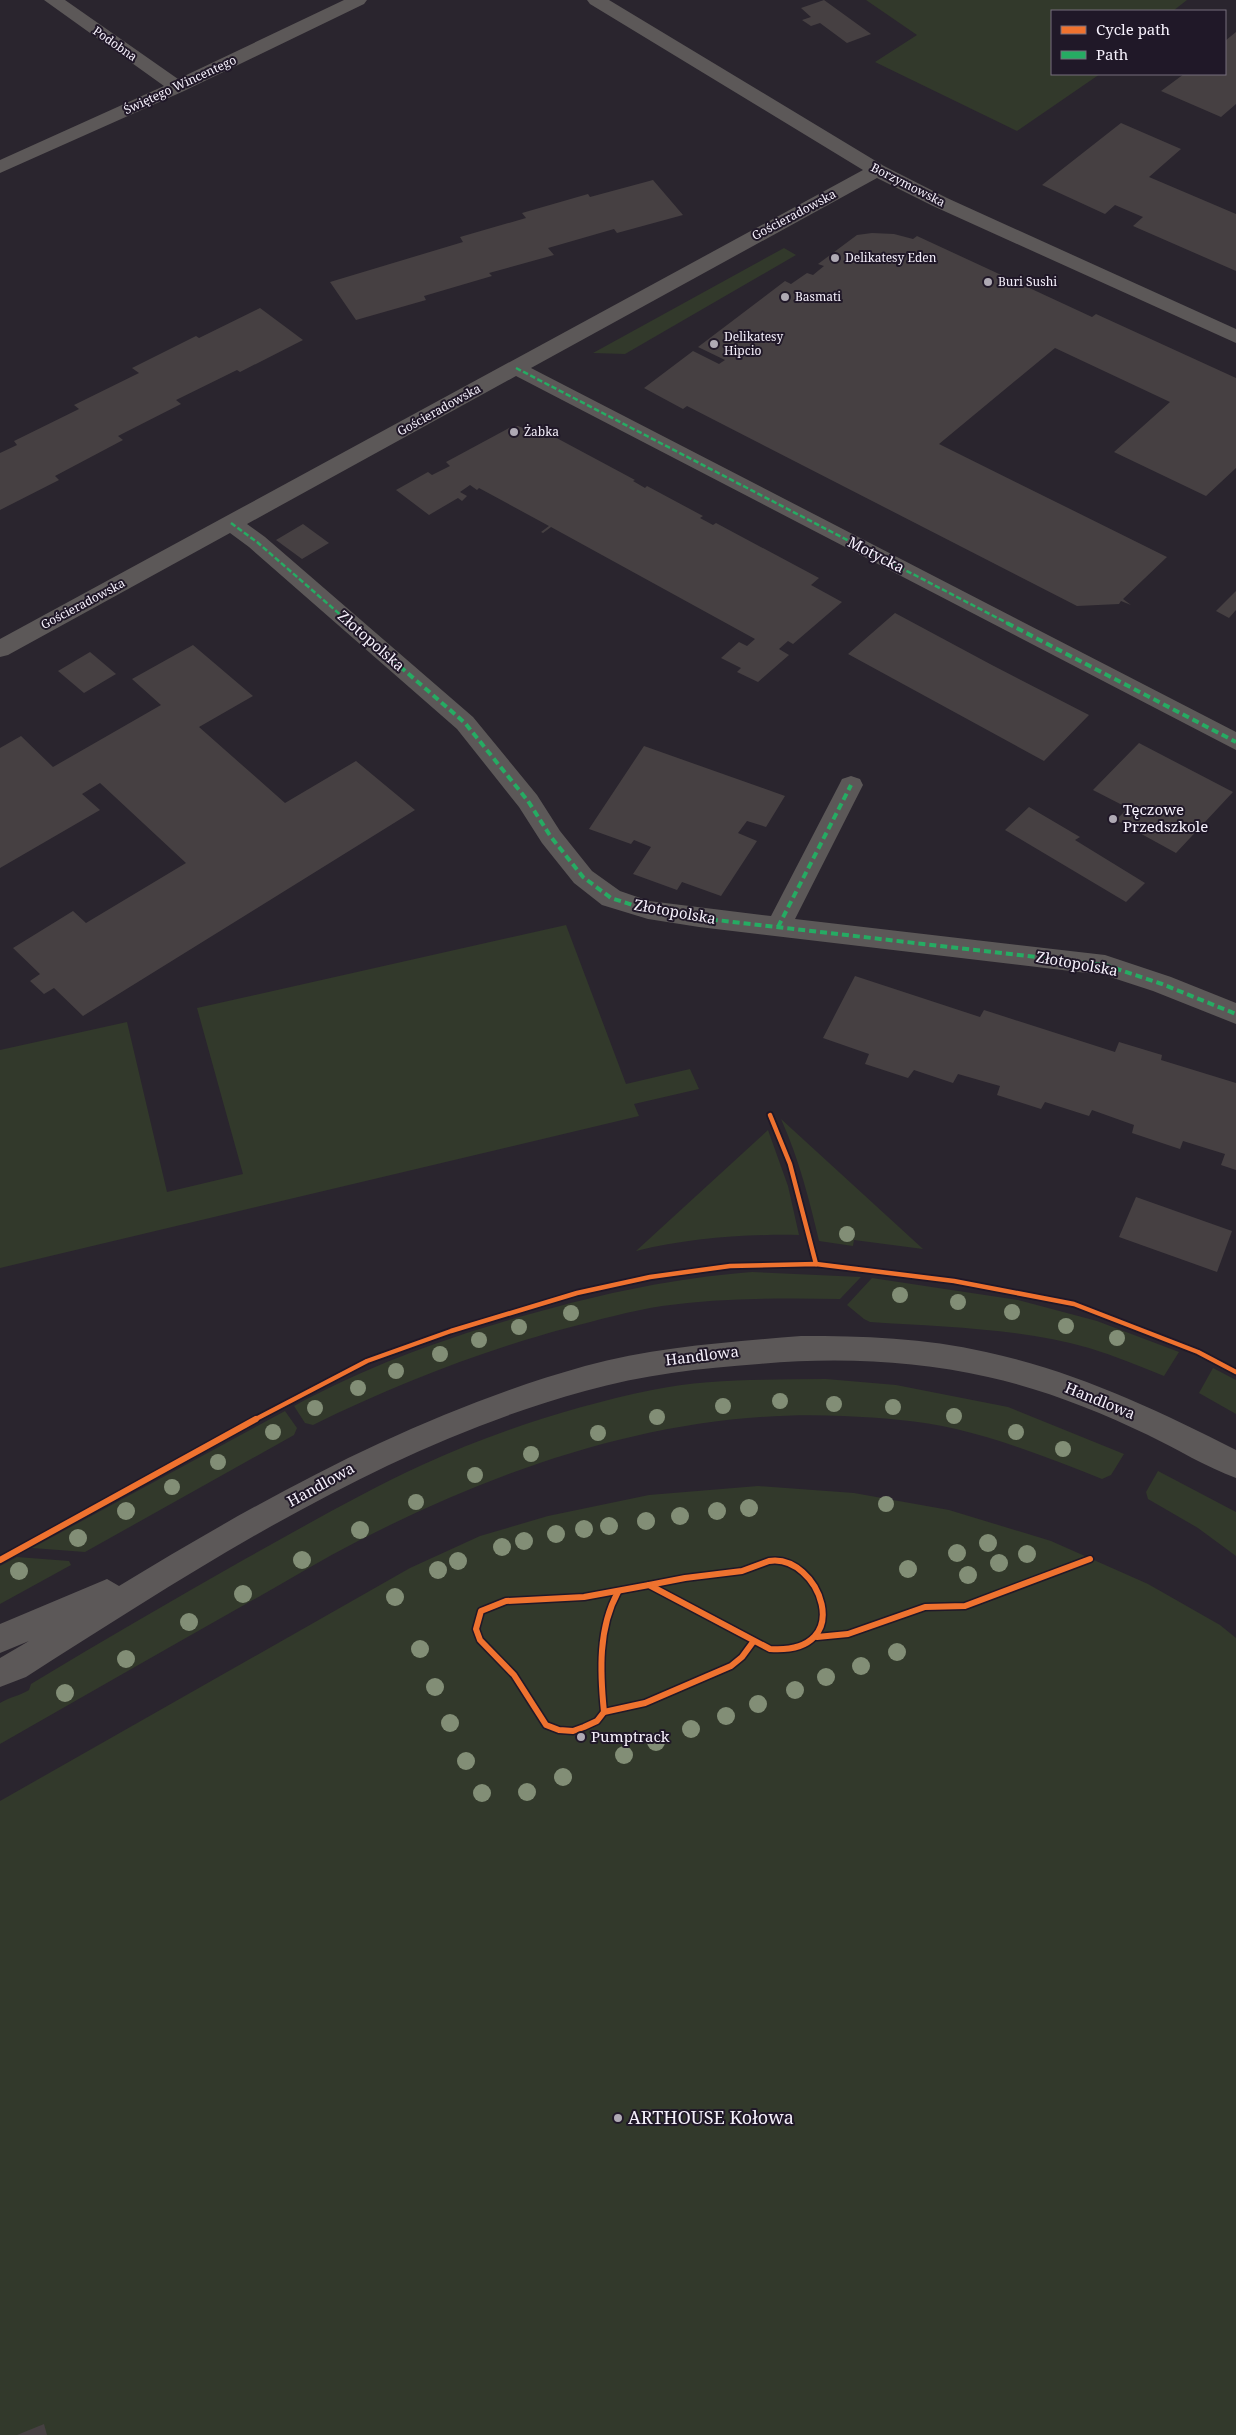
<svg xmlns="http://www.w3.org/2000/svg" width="1236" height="2435" font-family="'Noto Serif',serif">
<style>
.green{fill:#32392b}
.building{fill:#464042}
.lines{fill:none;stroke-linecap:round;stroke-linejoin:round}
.minor{fill:#5c5858;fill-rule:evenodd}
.quiet-far1{stroke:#26ab63;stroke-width:2.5;stroke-dasharray:5.5 2.5;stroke-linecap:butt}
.quiet{stroke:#26ab63;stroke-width:4;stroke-dasharray:7 4;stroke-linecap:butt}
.cycleway-far1-casing{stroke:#201828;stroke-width:8}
.cycleway-casing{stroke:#201828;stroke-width:9}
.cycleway-far1{stroke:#ef722f;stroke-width:4.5}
.cycleway{stroke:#ef722f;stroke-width:6}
.tree{fill:#828e76}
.poi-dot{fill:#afaab4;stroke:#201828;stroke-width:2}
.labels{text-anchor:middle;stroke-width:4;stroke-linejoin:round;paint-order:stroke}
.far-street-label{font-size:12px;fill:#f6f1fc;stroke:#201828}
.far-poi-label{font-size:12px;fill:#f6f1fc;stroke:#201828;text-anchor:start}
.street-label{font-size:15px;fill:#f6f1fc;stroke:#201828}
.poi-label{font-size:15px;fill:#f6f1fc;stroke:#201828;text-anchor:start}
.near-poi-label{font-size:18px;fill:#f6f1fc;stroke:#201828;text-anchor:start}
</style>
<rect width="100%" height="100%" fill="#2a252e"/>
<g class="green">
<polygon points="866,0 1187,0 1173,11 1052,11 1052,74 1100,74 1017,131 875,62 917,35"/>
<polygon points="784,248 796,255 625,354 593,353"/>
<polygon points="566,925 626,1084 690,1069 699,1089 634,1104 639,1116 0,1268 0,1050 127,1022 167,1192 243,1174 197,1008"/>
<path d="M 781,1119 L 923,1249 L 854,1240 L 853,1246 L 819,1241 C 809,1199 799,1159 781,1119 Z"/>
<path d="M 768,1130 L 788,1186 L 799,1235 C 744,1234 689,1238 636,1251 Z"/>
<path d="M 752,1272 L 861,1277 L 840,1299 C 781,1298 721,1298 662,1306 C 630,1311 598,1320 567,1328 C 478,1352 395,1385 313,1425 L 305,1423 L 294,1406 C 369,1365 448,1337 530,1314 C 605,1293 674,1278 752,1272 Z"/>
<path d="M 872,1278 L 1018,1300 L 1097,1321 L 1179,1352 L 1164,1376 C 1139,1366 1115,1356 1089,1348 C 1019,1328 943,1327 870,1322 L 864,1319 L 847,1305 Z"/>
<polygon points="1213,1368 1236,1380 1236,1414 1199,1393"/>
<path d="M 826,1379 L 896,1385 L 1008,1407 L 1124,1454 L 1111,1475 L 1102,1479 C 1055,1460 1006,1441 956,1429 C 919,1420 881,1418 843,1416 C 673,1408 508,1464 358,1541 C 319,1561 282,1584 244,1605 C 162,1651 81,1698 0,1744 L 0,1703 C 10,1697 19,1696 29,1690 L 31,1684 C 102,1641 173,1600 245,1559 C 303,1527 361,1493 422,1465 C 494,1432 574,1406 652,1390 C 709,1378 768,1380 826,1379 Z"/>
<polygon points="285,1411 297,1428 294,1435 85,1552 32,1548"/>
<polygon points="1158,1471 1236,1512 1236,1556 1198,1528 1148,1499 1146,1492"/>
<polygon points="758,1486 854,1493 949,1510 1051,1541 1148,1584 1220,1625 1236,1638 1236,2435 0,2435 0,1801 410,1568 480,1536 548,1516 649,1495"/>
<polygon points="17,1557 69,1561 71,1565 0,1604 0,1566"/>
</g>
<g class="building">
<polygon points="824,0 871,34 847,43 820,23 811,26 802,20 811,17 801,8"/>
<polygon points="1236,32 1236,104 1221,117 1161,91 1184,74 1225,74 1225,41"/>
<polygon points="1121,123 1181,149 1149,177 1236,214 1236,271 1133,226 1143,217 1115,205 1105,214 1042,185"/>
<polygon points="653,180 683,215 617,233 614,229 548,248 554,255 489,273 492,276 424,296 426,300 356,320 330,282 463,242 460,237 526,218 522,213 588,194 590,197"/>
<polygon points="872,233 894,234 913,239 917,236 1092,317 1096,314 1236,378 1236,468 1206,496 1114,452 1170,402 1055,348 939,444 1167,557 1123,599 1131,605 1121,601 1119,604 1077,606 687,406 683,409 644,388 693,351 719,364 725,360 698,347 785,281 791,284 807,273 813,275 824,266 818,264 857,235"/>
<polygon points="260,308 303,340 240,372 237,370 176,400 181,404 118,436 123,440 55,476 59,480 0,510 0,453 17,445 14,441 79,409 74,405 139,373 132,368 196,336 199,338"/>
<polygon points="518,426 532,432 538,428 635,480 633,481 645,488 647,486 703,516 700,518 713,525 716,523 819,578 811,585 842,602 793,644 788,641 779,649 789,655 758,682 737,672 741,668 721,658 739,642 747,646 755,639 551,527 543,533 541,532 549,526 479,488 477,490 470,485 460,492 467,496 462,501 458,498 429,515 396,490 428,472 432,475 450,466 446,462 511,427"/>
<polygon points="303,524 329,543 302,559 276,540"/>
<polygon points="1236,591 1236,610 1229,618 1216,611"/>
<polygon points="895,613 990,664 1089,715 1044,761 848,654"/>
<polygon points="193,645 253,696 199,727 285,803 356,761 415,810 83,1016 54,988 44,994 30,981 40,974 13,948 73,911 86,923 186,863 100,783 82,794 100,810 0,868 0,748 21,736 53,767 161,705 132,679"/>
<polygon points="90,652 116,674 84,693 58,671"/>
<polygon points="1139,743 1233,792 1176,853 1116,820 1128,808 1093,790"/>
<polygon points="644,746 785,796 766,827 747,821 738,833 757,841 721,896 682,882 677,890 633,874 651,847 634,840 631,844 589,829"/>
<polygon points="1029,807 1080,837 1075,840 1145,883 1126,902 1005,830"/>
<polygon points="855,976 980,1017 984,1010 1115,1052 1119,1042 1162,1055 1161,1060 1236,1083 1236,1170 1221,1165 1225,1154 1183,1141 1180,1149 1132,1133 1134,1125 1092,1110 1089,1116 1045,1102 1041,1109 997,1095 1000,1086 958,1074 953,1083 914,1070 908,1078 865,1064 869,1054 823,1038"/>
<polygon points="1136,1197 1232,1231 1217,1272 1119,1237"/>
<polygon points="44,2424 47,2435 17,2435"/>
</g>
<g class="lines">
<g class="minor">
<polygon points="44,0 65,0 178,79 344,0 367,0 364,4 184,91 0,173 0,160 164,86"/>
<polygon points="587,0 609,0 884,166 947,198 1236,329 1236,343 933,206 877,178 531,368 1236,732 1236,750 516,376 247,524 265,537 473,717 537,795 560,831 592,871 620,891 649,901 771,916 839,785 842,779 851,776 860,779 863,785 795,919 1105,955 1171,977 1236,1003 1236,1024 1153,991 1104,975 699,927 648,919 602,905 574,883 542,843 519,807 457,729 249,547 230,533 8,655 0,657 0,639 863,170 590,4"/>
<path d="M 801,1336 C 863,1336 925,1338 986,1352 C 1074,1371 1156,1409 1236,1450 L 1236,1478 C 1206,1467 1177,1449 1148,1435 C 1096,1410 1043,1389 988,1377 C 913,1360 835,1357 759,1364 C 701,1368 642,1375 585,1391 C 381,1447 202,1565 26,1677 L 0,1687 L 0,1658 L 29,1641 L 0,1653 L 0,1624 L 107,1579 L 119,1586 C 267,1496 417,1413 585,1366 C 655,1347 728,1342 801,1336 Z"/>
</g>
<g class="quiet-far1">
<polyline points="516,368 1009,624"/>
<polyline points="231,523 257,542 351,624"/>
</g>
<g class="quiet">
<polyline points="350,623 465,723 528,801 551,837 583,877 611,898 648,910 699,918 1105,965 1162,984 1236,1014"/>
<polyline points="1007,623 1236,742"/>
<polyline points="778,927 851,785"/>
</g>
<g class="cycleway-far1-casing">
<g id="cycleway-far1">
<polyline points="770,1115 790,1164 816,1264"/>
<polyline points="254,1420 367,1361 451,1331 577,1293 650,1277 730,1266 816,1264 954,1281 1074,1304 1198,1352 1236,1372"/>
</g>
</g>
<g class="cycleway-casing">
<g id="cycleway">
<polyline points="0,1560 256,1419"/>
<path d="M 769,1561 C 819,1553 859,1655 770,1649 L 649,1585 L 685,1578 L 742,1571 Z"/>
<polyline points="649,1585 584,1597 506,1601 481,1611 476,1629 480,1640 514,1675 546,1725 559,1730 573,1731 584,1727 597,1721 604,1712 645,1703 731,1666 742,1657 753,1642"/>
<polyline points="817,1637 848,1634 925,1607 965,1606 1090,1559"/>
<path d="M 604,1712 C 600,1672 598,1628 618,1592"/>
</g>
</g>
<use href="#cycleway-far1" class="cycleway-far1"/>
<use href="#cycleway" class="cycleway"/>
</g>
<g class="tree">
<circle cx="847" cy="1234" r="8"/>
<circle cx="900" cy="1295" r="8"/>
<circle cx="958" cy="1302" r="8"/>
<circle cx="1012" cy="1312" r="8"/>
<circle cx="571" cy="1313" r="8"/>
<circle cx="1066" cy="1326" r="8"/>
<circle cx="519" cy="1327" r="8"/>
<circle cx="1117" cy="1338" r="8"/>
<circle cx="479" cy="1340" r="8"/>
<circle cx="440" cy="1354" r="8"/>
<circle cx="396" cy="1371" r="8"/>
<circle cx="358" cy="1388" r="8"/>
<circle cx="780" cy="1401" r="8"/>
<circle cx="834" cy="1404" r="8"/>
<circle cx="723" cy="1406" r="8"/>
<circle cx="893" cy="1407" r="8"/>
<circle cx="315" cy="1408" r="8"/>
<circle cx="954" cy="1416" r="8"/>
<circle cx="657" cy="1417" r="8"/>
<circle cx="273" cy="1432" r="8"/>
<circle cx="1016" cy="1432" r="8"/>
<circle cx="598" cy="1433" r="8"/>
<circle cx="1063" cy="1449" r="8"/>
<circle cx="531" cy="1454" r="8"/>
<circle cx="218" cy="1462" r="8"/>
<circle cx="475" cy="1475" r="8"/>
<circle cx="172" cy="1487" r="8"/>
<circle cx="416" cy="1502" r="8"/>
<circle cx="886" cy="1504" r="8"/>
<circle cx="749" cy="1508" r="9"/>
<circle cx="126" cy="1511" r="9"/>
<circle cx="717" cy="1511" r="9"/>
<circle cx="680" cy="1516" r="9"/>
<circle cx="646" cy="1521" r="9"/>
<circle cx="609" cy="1526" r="9"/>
<circle cx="584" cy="1529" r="9"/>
<circle cx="360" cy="1530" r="9"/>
<circle cx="556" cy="1534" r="9"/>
<circle cx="78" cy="1538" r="9"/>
<circle cx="524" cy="1541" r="9"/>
<circle cx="988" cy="1543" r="9"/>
<circle cx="502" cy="1547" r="9"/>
<circle cx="957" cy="1553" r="9"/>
<circle cx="1027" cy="1554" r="9"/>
<circle cx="302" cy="1560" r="9"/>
<circle cx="458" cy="1561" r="9"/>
<circle cx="999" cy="1563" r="9"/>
<circle cx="908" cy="1569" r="9"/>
<circle cx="438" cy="1570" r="9"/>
<circle cx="19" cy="1571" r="9"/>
<circle cx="968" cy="1575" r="9"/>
<circle cx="243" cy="1594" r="9"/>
<circle cx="395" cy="1597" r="9"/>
<circle cx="189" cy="1622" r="9"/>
<circle cx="420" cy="1649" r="9"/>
<circle cx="897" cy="1652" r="9"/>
<circle cx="126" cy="1659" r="9"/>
<circle cx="861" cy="1666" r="9"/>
<circle cx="826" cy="1677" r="9"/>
<circle cx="435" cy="1687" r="9"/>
<circle cx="795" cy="1690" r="9"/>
<circle cx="65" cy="1693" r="9"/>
<circle cx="758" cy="1704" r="9"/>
<circle cx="726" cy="1716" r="9"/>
<circle cx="450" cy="1723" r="9"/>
<circle cx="691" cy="1729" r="9"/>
<circle cx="656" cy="1742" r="9"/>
<circle cx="624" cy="1755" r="9"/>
<circle cx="466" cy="1761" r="9"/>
<circle cx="563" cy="1777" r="9"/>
<circle cx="527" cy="1792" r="9"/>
<circle cx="482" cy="1793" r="9"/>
</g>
<g class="poi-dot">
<circle cx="835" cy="258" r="5"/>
<circle cx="988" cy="282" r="5"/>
<circle cx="785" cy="297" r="5"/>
<circle cx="714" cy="344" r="5"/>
<circle cx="514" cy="432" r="5"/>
<circle cx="1113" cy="819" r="5"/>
<circle cx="581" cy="1737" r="5"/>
<circle cx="618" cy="2118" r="5"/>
</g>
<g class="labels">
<g class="far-street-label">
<text transform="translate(115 44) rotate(35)" y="4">Podobna</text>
<text transform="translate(180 85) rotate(-25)" y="4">Świętego Wincentego</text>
<text transform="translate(908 185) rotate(27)" y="4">Borzymowska</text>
<text transform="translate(794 215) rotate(-28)" y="4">Gościeradowska</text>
<text transform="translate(439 410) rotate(-29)" y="4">Gościeradowska</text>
<text transform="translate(83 604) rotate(-28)" y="4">Gościeradowska</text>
</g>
<g class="far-poi-label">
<text x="845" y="262">Delikatesy Eden</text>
<text x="998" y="286">Buri Sushi</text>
<text x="795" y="301">Basmati</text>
<text x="724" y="341">Delikatesy<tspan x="724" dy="14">Hipcio</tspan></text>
<text x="524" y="436">Żabka</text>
</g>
<g class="street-label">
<text transform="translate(876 555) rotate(27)" y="5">Motycka</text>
<text transform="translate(371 641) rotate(41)" y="5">Złotopolska</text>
<text transform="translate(675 912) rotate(10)" y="5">Złotopolska</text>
<text transform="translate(1077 964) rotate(10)" y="5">Złotopolska</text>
<text transform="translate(702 1356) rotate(-7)" y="5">Handlowa</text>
<text transform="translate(1100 1401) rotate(22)" y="5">Handlowa</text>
<text transform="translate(321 1485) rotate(-29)" y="5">Handlowa</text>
</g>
<g class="poi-label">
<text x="1123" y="815">Tęczowe<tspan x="1123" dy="17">Przedszkole</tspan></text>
<text x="591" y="1742">Pumptrack</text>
</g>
<g class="near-poi-label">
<text x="628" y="2124">ARTHOUSE Kołowa</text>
</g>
</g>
<rect x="1051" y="10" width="175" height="65" fill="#201828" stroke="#766f7d"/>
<rect x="1061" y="26" width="25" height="8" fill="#ef722f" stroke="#766f7d"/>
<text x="1096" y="35" font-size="15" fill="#f6f1fc">Cycle path</text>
<rect x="1061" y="51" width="25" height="8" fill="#26ab63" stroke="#766f7d"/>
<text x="1096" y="60" font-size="15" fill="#f6f1fc">Path</text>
</svg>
